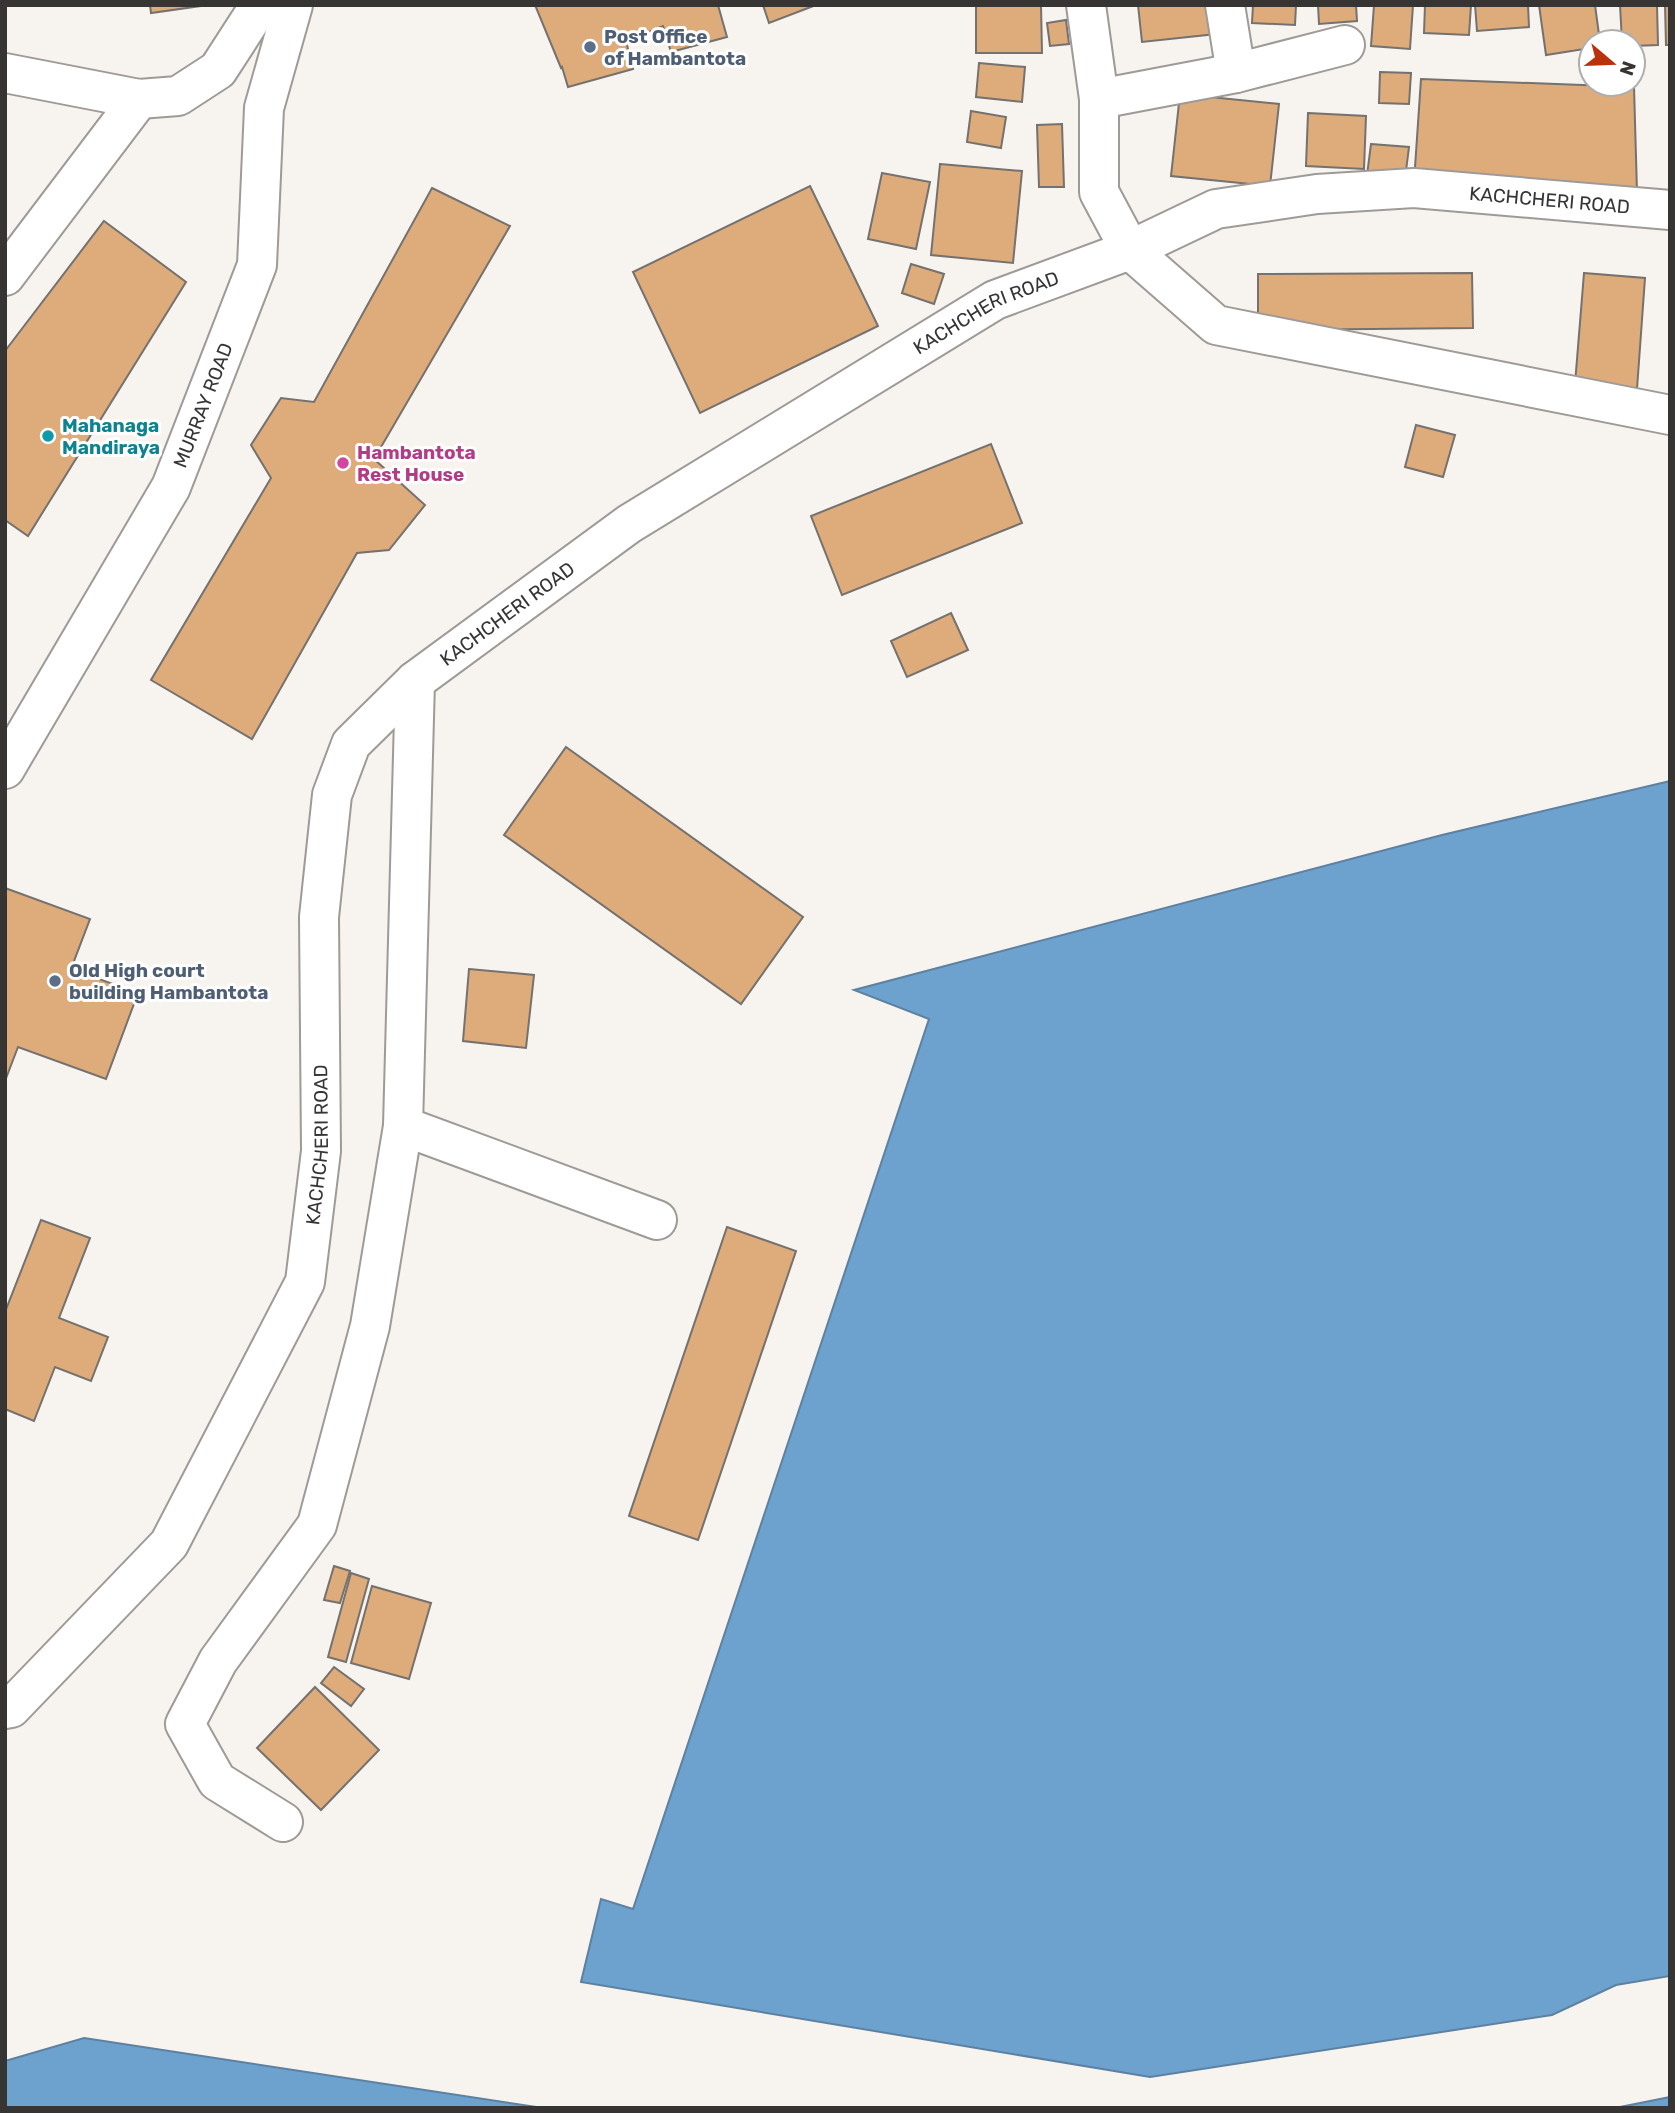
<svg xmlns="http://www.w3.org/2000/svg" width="1675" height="2113" font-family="Rubik,sans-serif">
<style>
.water{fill:#6da2cf;stroke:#5d81a0;stroke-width:2}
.building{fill:#deac7b;stroke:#74716e;stroke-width:2}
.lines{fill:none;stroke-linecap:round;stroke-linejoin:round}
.minor-casing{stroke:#9e9a97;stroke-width:42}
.minor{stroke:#fff;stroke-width:38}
.service-dot{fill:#5c6f8a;stroke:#fff;stroke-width:2.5}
.culture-dot{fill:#0f9aa8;stroke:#fff;stroke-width:2.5}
.hotel-dot{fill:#d1479c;stroke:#fff;stroke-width:2.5}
.labels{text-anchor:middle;stroke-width:6;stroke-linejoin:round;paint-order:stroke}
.service-label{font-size:19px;font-weight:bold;fill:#4e5e75;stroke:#fff;text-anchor:start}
.street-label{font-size:19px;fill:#373534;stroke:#fff}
.culture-label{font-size:19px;font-weight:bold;fill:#0d838f;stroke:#fff;text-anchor:start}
.hotel-label{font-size:19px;font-weight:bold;fill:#b23c85;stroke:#fff;text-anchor:start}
</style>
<rect width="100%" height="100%" fill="#f7f3ef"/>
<g class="water">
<polygon points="1670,781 1670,1976 1616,1985 1552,2015 1150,2077 581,1982 601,1899 633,1909 929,1019 854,990 1442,835"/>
<polygon points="84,2038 543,2108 5,2108 5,2061"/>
<polygon points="1670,2097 1670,2108 1615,2108"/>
</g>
<g class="building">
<polygon points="150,5 208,5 151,13"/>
<polygon points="535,5 718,5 727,37 671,52 663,26 626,41 633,69 568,87 562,67 561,68"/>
<polygon points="763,5 816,5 769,23"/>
<polygon points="976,5 1041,5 1042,53 976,53"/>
<polygon points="1138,5 1213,5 1216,34 1142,42"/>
<polygon points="1253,5 1296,5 1295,25 1252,23"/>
<polygon points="1318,5 1356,5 1357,21 1319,24"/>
<polygon points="1374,5 1413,5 1410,49 1371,46"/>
<polygon points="1425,5 1471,5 1469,35 1424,33"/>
<polygon points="1475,5 1528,5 1529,27 1477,31"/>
<polygon points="1539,5 1595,5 1600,42 1591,42 1591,48 1546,55"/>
<polygon points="1620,5 1657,5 1658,45 1633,46 1633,42 1622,42"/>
<polygon points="1665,5 1670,5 1670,45 1666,45"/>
<polygon points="1066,20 1069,44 1050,46 1047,23"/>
<polygon points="979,63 1025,67 1022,102 976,97"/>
<polygon points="1380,72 1411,73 1409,104 1379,103"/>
<polygon points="1421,79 1634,87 1637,192 1414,182"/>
<polygon points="1180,94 1279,104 1270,186 1171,176"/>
<polygon points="971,111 1006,117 1001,148 967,142"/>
<polygon points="1308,113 1366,116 1364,169 1306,166"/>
<polygon points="1062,124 1064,187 1039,187 1037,125"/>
<polygon points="1371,144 1409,147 1405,179 1367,175"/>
<polygon points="940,164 1022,171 1013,263 931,255"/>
<polygon points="882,173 930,182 916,249 868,239"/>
<polygon points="810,186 878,326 700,413 633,272"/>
<polygon points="432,188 510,226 374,459 425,505 389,550 357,553 252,739 151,680 271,478 251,445 281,398 314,402"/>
<polygon points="104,221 186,282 28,536 5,520 5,351"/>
<polygon points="911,264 944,274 934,304 902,293"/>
<polygon points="1472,273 1473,328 1258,330 1258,274"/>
<polygon points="1584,273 1645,278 1637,389 1575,384"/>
<polygon points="1416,425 1455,435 1443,477 1405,467"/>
<polygon points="991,444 1022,523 842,595 811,516"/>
<polygon points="951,613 968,650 907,677 891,641"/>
<polygon points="566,747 803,917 741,1004 504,835"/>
<polygon points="5,888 90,919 71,969 138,993 106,1079 18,1047 5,1081"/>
<polygon points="469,969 534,975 526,1048 463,1041"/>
<polygon points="41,1220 90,1238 59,1318 108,1337 91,1381 55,1367 34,1421 5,1409 5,1312"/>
<polygon points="727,1227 796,1251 698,1540 629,1516"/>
<polygon points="334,1566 350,1571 340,1603 324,1600"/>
<polygon points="351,1573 369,1579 346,1662 328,1657"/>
<polygon points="372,1586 431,1603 409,1679 351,1663"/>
<polygon points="334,1667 364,1689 351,1706 321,1683"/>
<polygon points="315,1687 379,1750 321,1810 257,1748"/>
</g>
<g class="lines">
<g class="minor-casing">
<g id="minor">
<polyline points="1086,5 1099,99 1099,192 1130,250 1216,325 1670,415"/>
<polyline points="1225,5 1236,73"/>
<polyline points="5,73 139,99 178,96 218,70 260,5"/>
<polyline points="1099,99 1236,73 1345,45"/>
<polyline points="5,276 139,99"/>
<path id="s1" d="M 5,769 L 171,487 L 257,265 L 264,108 L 293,5"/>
<polyline points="403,1126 657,1220"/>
<path id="s2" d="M 5,1709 L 11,1708 L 169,1544 L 305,1282 L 321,1151 L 319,917 L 332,795 L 351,744 L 415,681 L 629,524 L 995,300 L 1130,250 L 1216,209 L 1317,194 L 1414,188 L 1670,210"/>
<polyline points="283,1822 217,1781 185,1724 218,1661 317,1525 370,1326 403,1126 415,681"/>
</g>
</g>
<use href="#minor" class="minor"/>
</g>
<g class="service-dot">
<circle cx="590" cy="47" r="7"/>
<circle cx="55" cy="981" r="7"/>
</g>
<circle class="culture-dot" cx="48" cy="436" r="7"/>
<circle class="hotel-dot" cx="343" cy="463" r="7"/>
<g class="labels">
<g class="service-label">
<text x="604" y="43">Post Office<tspan x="604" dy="22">of Hambantota</tspan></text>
<text x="69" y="977">Old High court<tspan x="69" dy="22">building Hambantota</tspan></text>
</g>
<g class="street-label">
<text dy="7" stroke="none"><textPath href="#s2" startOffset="2431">KACHCHERI ROAD</textPath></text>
<text dy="7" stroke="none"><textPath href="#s2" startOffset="1843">KACHCHERI ROAD</textPath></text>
<text dy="7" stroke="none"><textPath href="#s1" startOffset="415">MURRAY ROAD</textPath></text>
<text dy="7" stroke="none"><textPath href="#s2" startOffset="1276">KACHCHERI ROAD</textPath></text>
<text dy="7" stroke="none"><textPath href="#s2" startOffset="667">KACHCHERI ROAD</textPath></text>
</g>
<g class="culture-label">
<text x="62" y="432">Mahanaga<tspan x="62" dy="22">Mandiraya</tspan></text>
</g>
<g class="hotel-label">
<text x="357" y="459">Hambantota<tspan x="357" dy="22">Rest House</tspan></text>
</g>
</g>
<rect width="1675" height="2113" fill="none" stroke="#373534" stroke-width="14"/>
<g transform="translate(1612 63) rotate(109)"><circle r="33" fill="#ffffff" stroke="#afaeae" stroke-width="2"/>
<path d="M0-5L12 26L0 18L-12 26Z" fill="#bb310c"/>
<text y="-10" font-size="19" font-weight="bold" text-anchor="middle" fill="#373534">N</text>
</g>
</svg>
